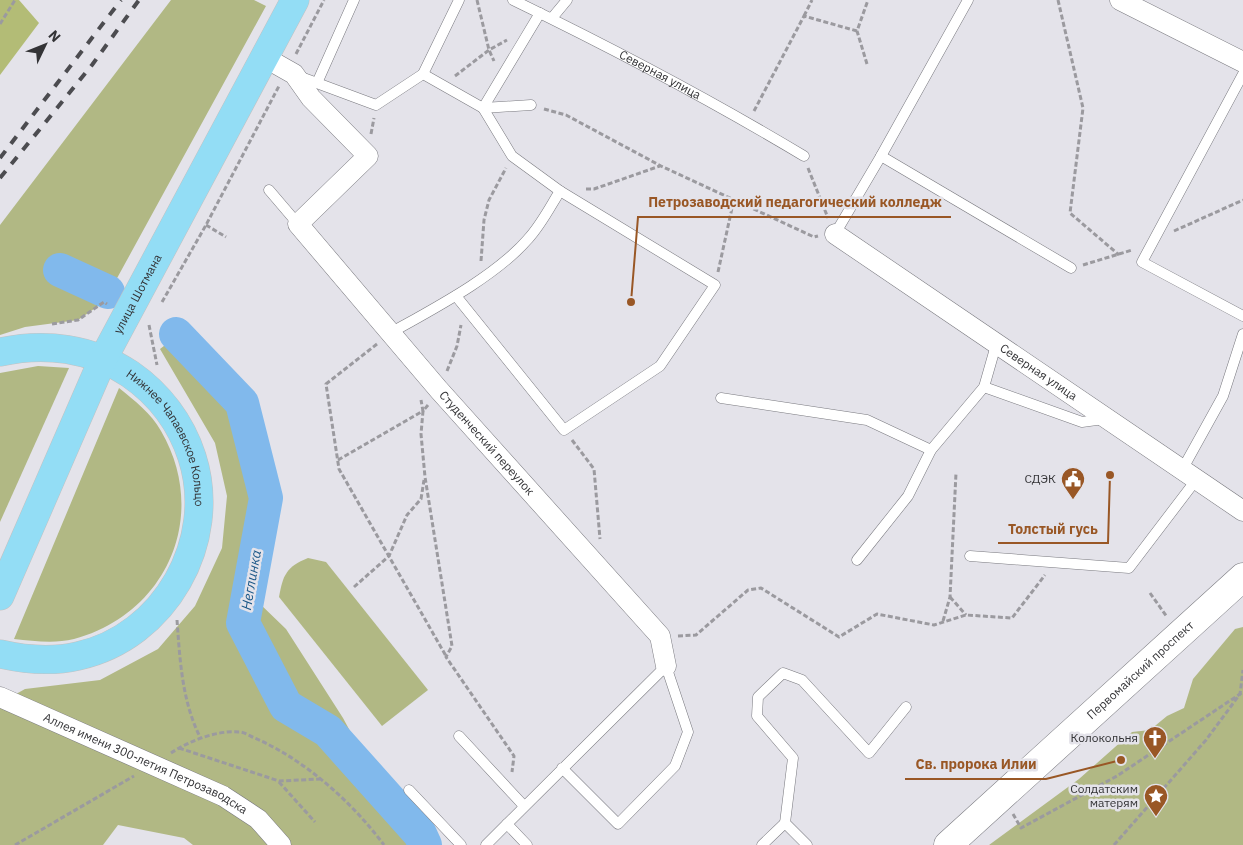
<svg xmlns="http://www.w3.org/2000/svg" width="1243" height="845" font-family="'IBM Plex Sans',sans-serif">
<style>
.green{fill:#b1b884}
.forest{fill:#b3bc76}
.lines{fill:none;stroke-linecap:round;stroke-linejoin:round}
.river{stroke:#81b9ec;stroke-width:34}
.lane-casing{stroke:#79797f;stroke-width:11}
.street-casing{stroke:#79797f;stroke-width:21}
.secondary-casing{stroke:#79797f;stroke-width:29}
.primary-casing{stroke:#c2c2c3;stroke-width:29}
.path{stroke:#9b9a9f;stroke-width:3;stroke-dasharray:5 2.5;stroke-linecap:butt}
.lane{stroke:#fff;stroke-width:10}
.street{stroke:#fff;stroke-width:20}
.secondary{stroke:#fff;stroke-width:28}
.primary{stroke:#93ddf5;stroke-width:28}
.rail{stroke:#4c4c50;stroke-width:4;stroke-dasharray:9 9;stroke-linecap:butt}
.labels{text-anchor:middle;stroke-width:5;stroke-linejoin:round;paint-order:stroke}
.street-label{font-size:12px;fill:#333336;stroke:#e4e3ea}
.poi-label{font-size:12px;fill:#333336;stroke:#e4e3ea;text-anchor:end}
.water-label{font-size:14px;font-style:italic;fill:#1c5888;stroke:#e4e3ea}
.leader{fill:none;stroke:#995725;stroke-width:2}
.callout-dot{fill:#995725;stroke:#e4e3ea;stroke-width:2}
.callout-label{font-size:14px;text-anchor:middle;font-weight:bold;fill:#995725;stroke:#e4e3ea;stroke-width:5;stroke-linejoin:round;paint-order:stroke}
</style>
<rect width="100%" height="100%" fill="#e4e3ea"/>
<g class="green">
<polygon points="171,0 254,0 266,6 104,302 78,320 25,327 0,335 0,225"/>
<polygon points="173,339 235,402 253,471 258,602 286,629 343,718 370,768 401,802 430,845 193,845 184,838 118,825 103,845 0,845 0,703 25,689 100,680 158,649 195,606 222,548 227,496 215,443 160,349"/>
<polygon points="38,366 69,368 0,522 0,373"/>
<path d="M 119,388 C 135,401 151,413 161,431 C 210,515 167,614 74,639 C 54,644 34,641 14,639 Z"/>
<path d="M 308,558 L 326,562 L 428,690 L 382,726 L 279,597 C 283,575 286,567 308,558 Z"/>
<polygon points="1243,627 1243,845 989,845 1079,779 1132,732 1150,730 1167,716 1184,708 1193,679 1235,629"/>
</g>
<polygon class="forest" points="0,0 19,0 39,23 0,75"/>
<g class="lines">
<g class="river">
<polyline points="60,270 108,292"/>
<polyline points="176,334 242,403 266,498 243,623 286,706 328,731 420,834 425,845"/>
</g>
<g class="lane-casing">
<g id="lane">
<path id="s1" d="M 513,0 C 612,48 709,99 804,156"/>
<polyline points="552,18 567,0"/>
<polyline points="423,74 483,108 531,105"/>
<polyline points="1243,74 1142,262 1243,316"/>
<polyline points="298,76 376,105 423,74 459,0"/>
<polyline points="317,83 354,0"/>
<polyline points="881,156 1071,268"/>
<polyline points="269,190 298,224"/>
<polyline points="835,234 881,156 968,0"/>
<polyline points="456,296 564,430 660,366 715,285 560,191 512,156 483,108 540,13"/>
<path d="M 392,332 C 435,308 496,276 528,239 C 541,225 550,207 560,191"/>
<polyline points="984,387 1082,422 1104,419"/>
<polyline points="721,398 867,420 931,450"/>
<polyline points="1182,470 1223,396 1243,334"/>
<polyline points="970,556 1129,568 1196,480"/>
<polyline points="857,560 908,496 931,450 984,387 996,345"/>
<polyline points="459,736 524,806"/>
<polyline points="409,790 461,845"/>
<polyline points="486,845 507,824"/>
<polyline points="527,845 507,824 666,666 688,732 675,766 618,824 562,768"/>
<polyline points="762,845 785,823"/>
<polyline points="807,845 785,823 793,758 757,716 758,697 783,673 802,680 869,753 906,707"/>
</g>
</g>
<g class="street-casing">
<g id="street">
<polyline points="1120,0 1243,62"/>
<path id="s2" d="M 264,57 L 294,74 L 311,98 L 368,156 L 298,224 L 439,390 L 660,636 L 666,666"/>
<path id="s3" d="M 835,234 L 1243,511"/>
<path id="s4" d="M 0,697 L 223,796 L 258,819 L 281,845"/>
</g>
</g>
<g class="secondary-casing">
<g id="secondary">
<path id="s5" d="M 948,845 L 1243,577"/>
</g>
</g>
<g class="primary-casing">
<g id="primary">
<path id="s6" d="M 0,352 C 45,342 91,348 130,374 C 159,394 181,423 192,457 C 219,541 165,637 78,656 C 52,662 26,660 0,654"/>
<path id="s7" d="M 0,596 L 103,359 L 295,0"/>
</g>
</g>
<g class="path">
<polyline points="477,0 489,50 494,61"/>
<polyline points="1058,0 1083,108 1070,213 1119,255"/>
<polyline points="804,16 812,0"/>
<polyline points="0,24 15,0"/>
<polyline points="296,54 324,0"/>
<polyline points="867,64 857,31 868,0"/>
<polyline points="455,76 489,50 507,40"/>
<polyline points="544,109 566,115 661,166 814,237 818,236"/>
<polyline points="754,111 804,16 857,31"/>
<polyline points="371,134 374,118"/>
<polyline points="808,168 828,218"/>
<polyline points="586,189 594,189 660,166"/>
<polyline points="206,225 226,237"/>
<polyline points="1174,231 1243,200"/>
<polyline points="481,261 484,220 489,200 506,168"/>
<polyline points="1083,265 1132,250"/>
<polyline points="718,272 734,199"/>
<polyline points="162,302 206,225 279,86"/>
<polyline points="52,324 78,320 104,302 107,304"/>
<polyline points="149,325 157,365"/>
<polyline points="377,344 326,384 339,469 446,656"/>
<polyline points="447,371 457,346 461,325"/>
<polyline points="428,405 423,411 421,434 425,477 452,646 446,657 514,756 512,772"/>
<polyline points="572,440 594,469 600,539"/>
<polyline points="338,460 423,411 421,400"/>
<polyline points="354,587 389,556 407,515 421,499 424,480"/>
<polyline points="1150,593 1167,617"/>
<polyline points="950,597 966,615"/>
<path d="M 177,620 C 180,661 182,702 201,739"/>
<polyline points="943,621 950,597 956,473"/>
<polyline points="678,636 696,635 748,590 761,588 839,637 877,614 934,625 966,615 1012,618 1045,575"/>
<polyline points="179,748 279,781 320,779"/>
<path d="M 171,753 C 189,741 217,730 239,732 C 245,732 251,737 257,739 C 306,761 352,802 384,845"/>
<polyline points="279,782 315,822"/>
<polyline points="1013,814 1021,828 1117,776 1243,692"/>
<polyline points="15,845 134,776"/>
<polyline points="1114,845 1206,740 1240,694 1243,670"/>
</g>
<use href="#lane" class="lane"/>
<use href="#street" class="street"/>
<use href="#secondary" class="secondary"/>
<use href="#primary" class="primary"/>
<g class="rail">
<polyline points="0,158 121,0"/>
<polyline points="0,178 92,65 139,0"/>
</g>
</g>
<defs>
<g id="civic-pin" transform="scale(1.25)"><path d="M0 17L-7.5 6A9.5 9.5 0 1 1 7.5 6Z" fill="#995725" stroke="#e4e3ea"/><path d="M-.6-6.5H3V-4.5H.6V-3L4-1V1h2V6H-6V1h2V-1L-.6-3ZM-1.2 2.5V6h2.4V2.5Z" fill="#fff"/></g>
<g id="church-pin" transform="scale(1.25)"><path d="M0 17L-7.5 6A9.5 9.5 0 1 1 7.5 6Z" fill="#995725" stroke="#e4e3ea"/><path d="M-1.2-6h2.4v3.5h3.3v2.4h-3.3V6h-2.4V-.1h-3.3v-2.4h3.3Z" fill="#fff"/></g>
<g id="sight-pin" transform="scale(1.25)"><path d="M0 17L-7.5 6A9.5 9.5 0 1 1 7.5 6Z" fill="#995725" stroke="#e4e3ea"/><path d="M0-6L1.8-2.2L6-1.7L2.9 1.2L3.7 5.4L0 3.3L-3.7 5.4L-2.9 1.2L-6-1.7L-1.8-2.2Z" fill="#fff"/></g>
</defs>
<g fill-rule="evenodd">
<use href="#civic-pin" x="1073" y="479"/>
<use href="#church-pin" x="1155" y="738"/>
<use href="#sight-pin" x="1156" y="796"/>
</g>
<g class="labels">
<g class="street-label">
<text dy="4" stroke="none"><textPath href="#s1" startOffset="165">Северная улица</textPath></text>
<text dy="4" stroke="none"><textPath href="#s7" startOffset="332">улица Шотмана</textPath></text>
<text dy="4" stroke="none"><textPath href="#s3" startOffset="246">Северная улица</textPath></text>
<text dy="4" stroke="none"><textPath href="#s6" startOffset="212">Нижнее Чапаевское Кольцо</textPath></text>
<text dy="4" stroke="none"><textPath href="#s2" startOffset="532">Студенческий переулок</textPath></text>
<text dy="4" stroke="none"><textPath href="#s5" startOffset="260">Первомайский проспект</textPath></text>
<text dy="4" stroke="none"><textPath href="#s4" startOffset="160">Аллея имени 300-летия Петрозаводска</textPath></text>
</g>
<g class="poi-label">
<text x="1056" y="483">СДЭК</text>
<text x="1138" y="742">Колокольня</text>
<text x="1138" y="793">Солдатским<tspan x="1138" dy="14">матерям</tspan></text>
</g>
<g class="water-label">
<text transform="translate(251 580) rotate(-80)" y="5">Неглинка</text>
</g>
</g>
<path class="leader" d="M631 302L638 217H951M1110 475L1108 543H998M1121 760L1046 779H905"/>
<g class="callout-dot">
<circle cx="631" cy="302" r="5"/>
<circle cx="1110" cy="475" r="5"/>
<circle cx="1121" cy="760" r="5"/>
</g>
<g class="callout-label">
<text x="795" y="207">Петрозаводский педагогический колледж</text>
<text x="1053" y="534">Толстый гусь</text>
<text x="976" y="769">Св. пророка Илии</text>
</g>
<g transform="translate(45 45) rotate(47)" stroke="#e4e3ea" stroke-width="4" paint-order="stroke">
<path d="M0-4L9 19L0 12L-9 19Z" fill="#333336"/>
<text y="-8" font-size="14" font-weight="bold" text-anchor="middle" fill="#333336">N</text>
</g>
</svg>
